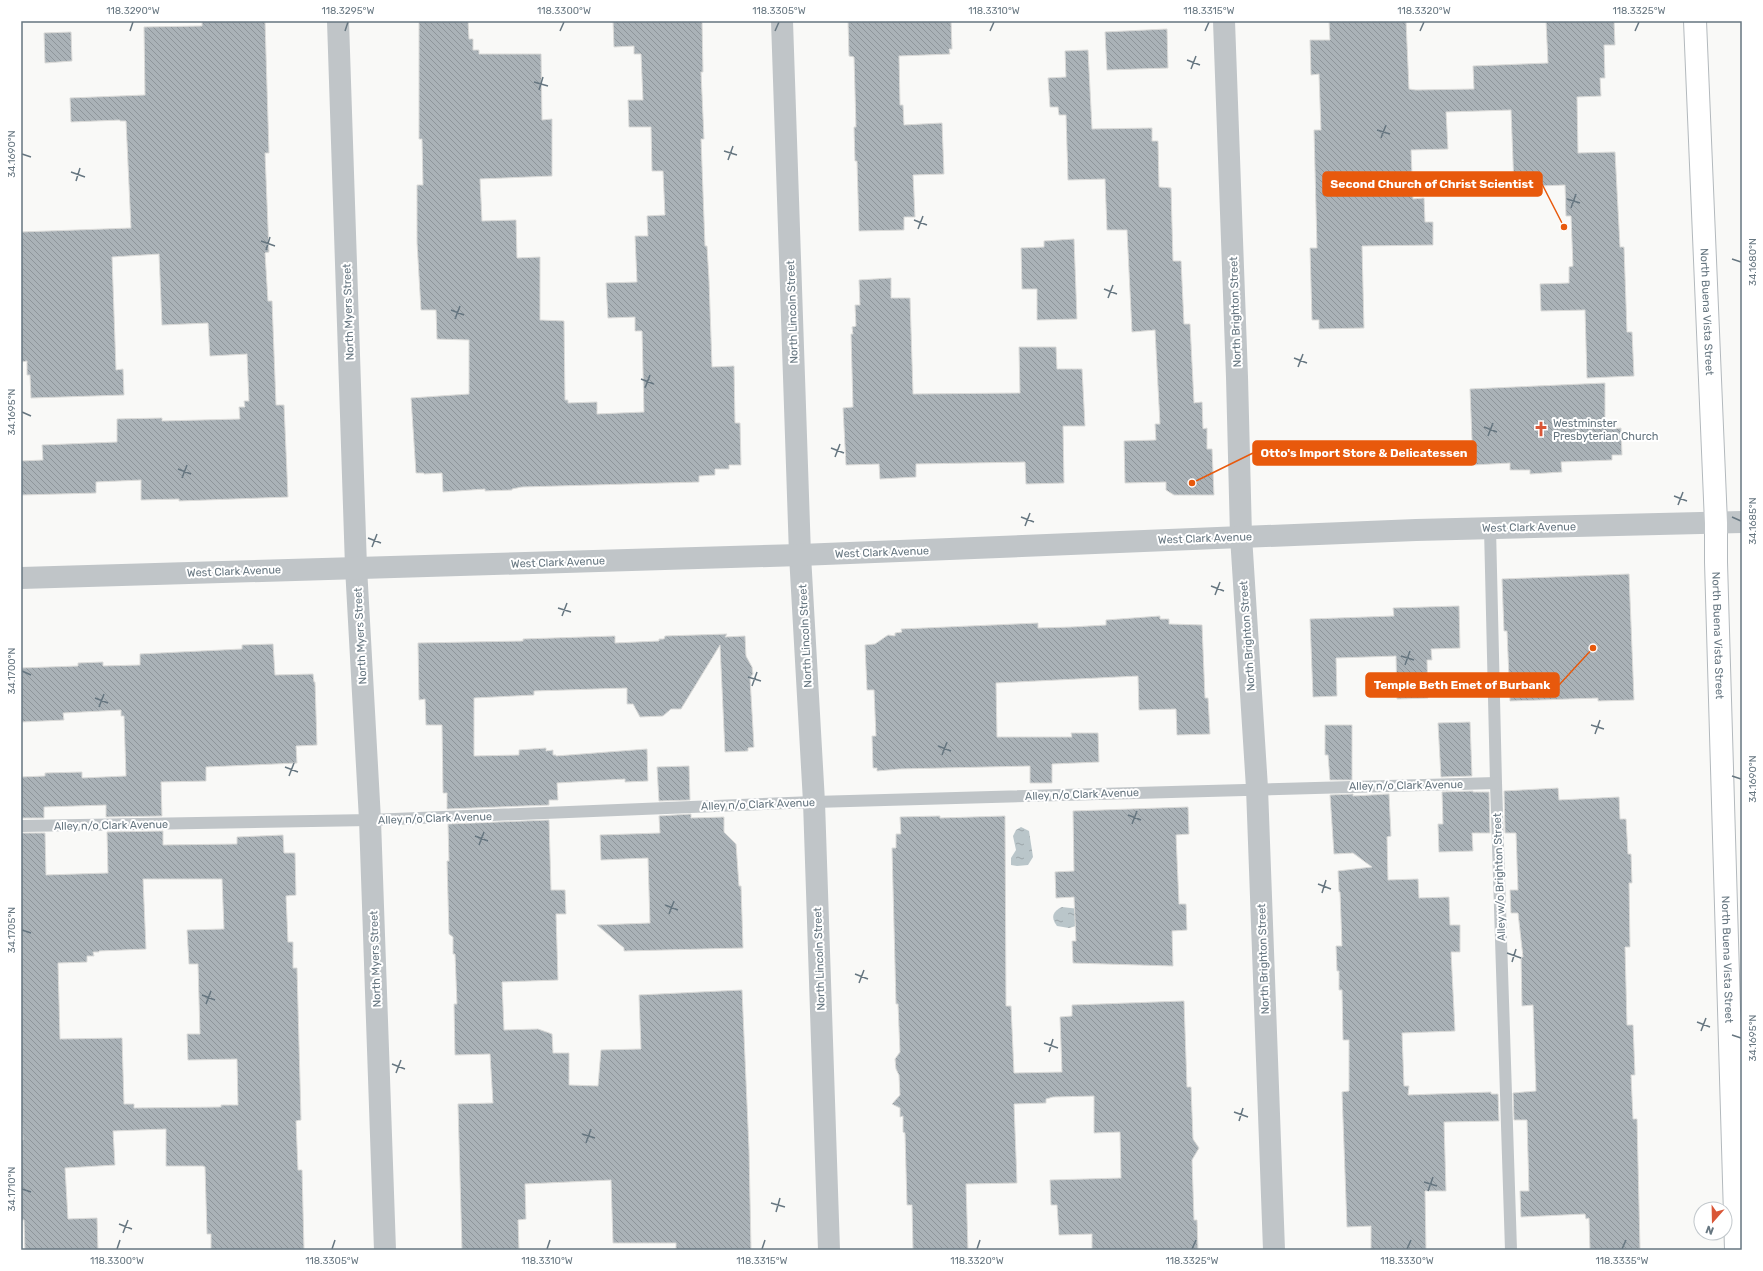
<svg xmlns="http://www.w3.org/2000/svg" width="1763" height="1271" font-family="Rubik,sans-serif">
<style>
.water{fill:url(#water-ripples)}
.building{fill:url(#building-back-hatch);stroke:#dbdbd9;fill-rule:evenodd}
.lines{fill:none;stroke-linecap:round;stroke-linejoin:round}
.secondary-casing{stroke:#b3b9bd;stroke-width:24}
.lane{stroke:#c0c5c8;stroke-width:12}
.street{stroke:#c0c5c8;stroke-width:22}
.secondary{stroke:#fff;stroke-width:22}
.ticks{fill:none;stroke:#667680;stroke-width:1.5}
.labels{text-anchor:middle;stroke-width:4;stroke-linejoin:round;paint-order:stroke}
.street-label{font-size:11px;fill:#667680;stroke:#fff}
.poi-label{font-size:11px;fill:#667680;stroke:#fff;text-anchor:start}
.leader{fill:none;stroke:#e8590c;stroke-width:1.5}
.callout-dot{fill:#e8590c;stroke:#fff;stroke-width:1.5}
.callout{fill:#e8590c;stroke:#e8590c;stroke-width:1.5}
.callout-label{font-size:12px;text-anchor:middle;font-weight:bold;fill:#fff}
.neatline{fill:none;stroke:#667680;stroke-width:1.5}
.ticks-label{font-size:10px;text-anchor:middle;fill:#667680}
</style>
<defs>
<pattern id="water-ripples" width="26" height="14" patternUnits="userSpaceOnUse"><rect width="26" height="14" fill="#bac6ca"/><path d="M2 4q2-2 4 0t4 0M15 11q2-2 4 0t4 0" fill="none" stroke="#9ba5a9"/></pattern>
<pattern id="building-back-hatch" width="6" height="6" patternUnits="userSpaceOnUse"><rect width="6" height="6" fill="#aab2b7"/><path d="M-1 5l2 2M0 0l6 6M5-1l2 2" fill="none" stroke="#8e959a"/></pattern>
</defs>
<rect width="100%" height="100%" fill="#f9f9f7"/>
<g class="water">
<polygon points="1021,827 1029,831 1033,857 1028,865 1017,866 1011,865 1011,858 1016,850 1013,836 1016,830"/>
<path d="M 1062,907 L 1079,909 L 1079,925 L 1069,928 L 1057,926 C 1050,917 1053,911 1062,907 Z"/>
</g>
<g class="building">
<polygon points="202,21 265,21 269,153 265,153 269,252 265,253 268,301 272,301 276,405 284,405 288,497 179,501 179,499 141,500 141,480 96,482 96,493 21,495 21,461 43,460 42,445 117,442 117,419 162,418 162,421 240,419 239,407 245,407 244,401 249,401 247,354 210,356 208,323 162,325 159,254 112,257 116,370 123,369 124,395 31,398 30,375 27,375 27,361 21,362 21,232 131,228 126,121 120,121 120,120 71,122 70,98 145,95 144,27 202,26"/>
<polygon points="419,21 468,21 469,39 473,39 473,50 479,50 479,54 541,54 542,120 552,119 552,176 480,179 482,221 516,220 517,258 540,257 540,320 564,321 565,400 568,400 568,403 597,402 597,414 644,412 642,331 635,331 635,317 608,318 606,283 637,282 635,236 648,236 647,216 665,215 663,171 652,171 651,127 629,127 628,100 643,100 641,54 634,54 634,46 614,47 613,21 702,21 703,72 701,72 704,139 701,139 705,246 707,246 709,280 712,367 734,366 735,423 740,423 741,465 729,465 729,469 715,469 715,475 699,476 699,482 522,487 512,489 512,490 485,491 485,489 443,492 442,473 424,474 424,473 416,473 411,398 469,394 469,340 437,339 436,310 421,310 417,242 417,185 423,185 422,139 419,139"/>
<polygon points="848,21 951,21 952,49 949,49 950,54 899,56 900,105 903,105 904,125 942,123 944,174 913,175 915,217 904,217 904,230 859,231 857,161 855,161 854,127 856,127 854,57 849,56"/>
<polygon points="1329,21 1406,21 1409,89 1416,90 1474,89 1473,66 1548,63 1546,21 1614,21 1615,45 1604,45 1605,78 1600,78 1601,96 1577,97 1578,153 1615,152 1620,247 1624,247 1627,332 1632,332 1634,376 1587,378 1585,310 1541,311 1540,284 1569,283 1569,267 1573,266 1571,216 1566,216 1565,185 1514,187 1511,110 1446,112 1448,149 1411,150 1413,199 1424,198 1425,222 1433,222 1433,245 1362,246 1364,328 1319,329 1319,320 1312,320 1310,248 1317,248 1314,130 1321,130 1319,74 1311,75 1310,40 1330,40"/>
<polygon points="1167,29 1168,68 1107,70 1105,32"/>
<polygon points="71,32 72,61 45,63 44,33"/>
<polygon points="1088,50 1092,129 1152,128 1152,141 1158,141 1159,187 1171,188 1173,261 1181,261 1184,324 1190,324 1194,403 1202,402 1203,429 1207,428 1207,449 1212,449 1214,495 1174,495 1166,490 1166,482 1125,483 1124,441 1156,440 1155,424 1160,424 1155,330 1132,332 1127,230 1107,230 1105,179 1068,180 1066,115 1059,115 1058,107 1050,107 1048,78 1066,77 1065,51"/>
<polygon points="1074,239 1077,319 1037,320 1037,289 1022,289 1021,248 1044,247 1044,241"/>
<polygon points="891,278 891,298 910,298 913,394 1020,393 1019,347 1056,347 1057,369 1082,369 1085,426 1063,426 1064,483 1026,484 1025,462 916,464 916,477 880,479 879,464 846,465 843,408 853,407 851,334 853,334 852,327 856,326 855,305 860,305 859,280"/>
<polygon points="1605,383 1605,426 1611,425 1611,429 1621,428 1622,455 1612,455 1612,460 1561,462 1562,472 1530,474 1530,470 1510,470 1510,463 1473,465 1470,389"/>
<polygon points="1629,574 1634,700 1598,701 1598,698 1510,701 1507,631 1504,631 1502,579"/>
<polygon points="1459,606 1460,648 1431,649 1432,660 1427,660 1428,698 1397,699 1396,656 1336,658 1337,696 1313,697 1310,619 1394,616 1393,608"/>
<polygon points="1160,616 1160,619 1169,619 1169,624 1202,625 1205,698 1208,698 1210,734 1177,735 1176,709 1139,710 1138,676 996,683 997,737 1072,737 1071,733 1098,733 1099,762 1052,764 1052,783 1030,783 1030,766 899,769 877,771 877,768 873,768 872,736 876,736 874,690 867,690 865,645 875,644 888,635 895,636 895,633 902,632 901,629 1038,623 1038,628 1072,627 1106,625 1106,620"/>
<polygon points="727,634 725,637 745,636 746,656 752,667 753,674 750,678 754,747 748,748 748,751 725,752 720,645 681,709 671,709 663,716 640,717 633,704 627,704 627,688 534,691 534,695 474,698 474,756 519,755 519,750 546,748 546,751 553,750 553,755 556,755 556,756 647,749 648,781 625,782 625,779 557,783 558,800 549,800 549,805 447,809 447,793 443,793 442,725 426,725 425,699 419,700 418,643 523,641 523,639 615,636 615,643 659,641 659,639 664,639 665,636"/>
<polygon points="273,644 275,675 313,674 314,682 315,682 317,745 296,746 297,763 206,767 206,781 161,782 162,816 106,817 106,805 44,807 44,818 21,818 21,777 45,776 45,773 82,772 82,778 126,776 124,716 121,716 121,710 63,713 64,720 21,722 21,668 78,666 78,663 103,662 103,666 140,665 140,654 242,649 242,645"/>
<polygon points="1470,722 1472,776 1441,777 1438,723"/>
<polygon points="1325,725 1352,725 1352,780 1330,780 1328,755 1325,755"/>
<polygon points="689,766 690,800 659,801 657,767"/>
<polygon points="1558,788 1559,800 1619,797 1620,819 1626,819 1628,854 1631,854 1632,883 1629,883 1630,947 1625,947 1627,1025 1633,1025 1635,1075 1631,1075 1633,1119 1637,1119 1640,1249 1590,1250 1589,1218 1586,1219 1585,1214 1521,1217 1520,1191 1529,1191 1527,1120 1514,1120 1513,1093 1536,1091 1533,1005 1522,1006 1521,957 1523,957 1518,913 1511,913 1510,890 1518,890 1516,833 1505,833 1504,791"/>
<polygon points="1473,791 1473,792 1489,792 1490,833 1472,833 1473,851 1439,852 1438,824 1443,824 1442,792"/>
<polygon points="1353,794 1353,796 1389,794 1391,836 1387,837 1388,880 1418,879 1419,898 1449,897 1450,925 1460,925 1460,952 1451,952 1455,1031 1402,1033 1404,1086 1409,1086 1408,1095 1491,1092 1491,1094 1498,1094 1499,1121 1444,1122 1446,1191 1425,1191 1426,1250 1371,1250 1371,1226 1347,1227 1342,1092 1349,1091 1349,1040 1343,1040 1342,990 1339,990 1339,971 1337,971 1336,946 1342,946 1340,892 1339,892 1338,871 1372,867 1353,853 1334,854 1330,795"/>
<polygon points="1188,807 1189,834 1176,835 1179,904 1186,904 1187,930 1172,931 1173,966 1073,963 1072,941 1076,941 1074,897 1056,898 1055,872 1074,871 1073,811"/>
<polygon points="691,814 691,818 724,817 724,832 736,844 739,886 741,886 743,948 624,951 624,948 597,925 650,923 648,858 601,860 600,835 660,833 659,816"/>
<polygon points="940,816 940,818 1005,816 1006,1006 1011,1006 1014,1073 1062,1072 1060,1017 1072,1016 1072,1005 1184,1001 1187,1087 1191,1087 1193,1139 1199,1148 1192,1160 1194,1220 1197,1220 1198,1250 1092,1250 1092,1234 1059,1235 1057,1205 1051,1205 1050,1180 1121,1178 1120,1132 1094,1133 1094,1096 1053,1097 1046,1099 1046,1103 1014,1104 1017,1183 966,1184 968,1250 913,1250 912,1205 907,1205 905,1133 903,1132 903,1116 900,1117 900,1108 892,1104 900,1095 899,1075 896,1069 895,1059 900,1052 898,1004 896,1004 892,848 896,848 896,834 901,834 900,817"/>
<polygon points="549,820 551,890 565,890 566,914 556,914 558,980 502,982 504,1030 538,1029 552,1034 553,1053 569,1053 569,1085 598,1086 601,1050 641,1049 639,995 742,990 749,1149 751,1250 676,1250 676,1243 613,1243 611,1180 525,1184 526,1219 518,1220 519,1250 462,1250 458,1104 493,1103 490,1054 455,1055 454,1004 457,1004 455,954 453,954 453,937 449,934 447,861 449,861 448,824"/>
<path d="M 163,831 L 163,845 L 237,844 L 237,837 L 283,835 L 284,853 L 295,853 L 296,895 L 286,896 L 288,942 L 293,942 L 293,968 L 297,968 L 301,1120 L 296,1121 L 298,1170 L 302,1170 L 304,1250 L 211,1250 L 211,1234 L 207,1234 L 205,1167 L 203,1166 L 166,1166 L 166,1129 L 113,1131 L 115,1165 L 65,1168 L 68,1219 L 97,1218 L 98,1250 L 25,1250 L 24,1220 L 21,1220 L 21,1140 L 23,1140 L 21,1107 L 21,833 L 45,833 L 46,875 L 108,873 L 107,832 ZM 143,879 L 222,879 L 224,929 L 187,930 L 189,964 L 198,964 L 200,1034 L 187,1034 L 188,1060 L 237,1059 L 238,1105 L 221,1105 L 221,1107 L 134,1108 L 134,1104 L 124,1104 L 122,1038 L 60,1039 L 58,963 L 87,962 L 87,956 L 94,956 L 93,952 L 99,952 L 99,951 L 146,949 Z"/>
</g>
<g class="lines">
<g class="secondary-casing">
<g id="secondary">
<path id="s1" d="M 1695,21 L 1716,523 L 1716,562 L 1736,1250"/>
</g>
</g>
<g class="lane">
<polyline points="1490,528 1496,783 1511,1250"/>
<polyline points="21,826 370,820 814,802 1496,783"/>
</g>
<g class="street">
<polyline points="338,21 356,567 370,820 385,1250"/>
<polyline points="782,21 800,555 814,802 829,1250"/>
<polyline points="1224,21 1237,377 1241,536 1257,788 1274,1250"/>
<polyline points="21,578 800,555 1416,530 1742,522"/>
</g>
<use href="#secondary" class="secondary"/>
</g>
<path class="ticks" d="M 130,31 L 133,22M 345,31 L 348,22M 560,31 L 564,22M 775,31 L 779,22M 990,31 L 994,22M 1205,31 L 1209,22M 1420,31 L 1424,22M 1635,31 L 1639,22M 1187,60 L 1200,65M 1191,69 L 1196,56M 534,82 L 548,86M 539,90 L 543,77M 1377,130 L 1390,134M 1381,138 L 1386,125M 724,151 L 737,155M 22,154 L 31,157M 728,160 L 733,146M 71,172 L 85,177M 76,181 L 80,168M 1567,199 L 1580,203M 1571,208 L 1576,194M 914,220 L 927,225M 918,229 L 923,216M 261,241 L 275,246M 266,250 L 270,237M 1732,259 L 1741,262M 1104,289 L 1117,294M 1108,298 L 1113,285M 451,310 L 464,315M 455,319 L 460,306M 1294,358 L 1307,363M 1298,367 L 1303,354M 641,379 L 654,384M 645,388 L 650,375M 22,412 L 31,416M 1484,427 L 1497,432M 1488,436 L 1493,423M 831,448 L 844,453M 835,457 L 840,444M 178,469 L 191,474M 182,478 L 187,465M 1674,496 L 1687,501M 1678,505 L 1683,492M 1021,517 L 1034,522M 1732,517 L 1741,521M 1025,526 L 1030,513M 368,538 L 381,543M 372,547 L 377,534M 1211,586 L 1224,591M 1215,595 L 1220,582M 558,608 L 571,612M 562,616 L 567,603M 1401,656 L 1414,660M 1405,665 L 1410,651M 22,671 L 31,675M 748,677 L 761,681M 752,686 L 757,672M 95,698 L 108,703M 99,707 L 104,694M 1591,725 L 1604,729M 1595,734 L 1600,720M 938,746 L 951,751M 942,755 L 947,742M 285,767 L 298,772M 289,776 L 294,763M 1732,776 L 1741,779M 1128,815 L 1141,820M 1132,824 L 1137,811M 475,836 L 488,841M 479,845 L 484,832M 1318,884 L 1331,889M 1322,893 L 1326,880M 665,905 L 678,910M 669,914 L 674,901M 22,930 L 31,933M 1507,953 L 1521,958M 1512,962 L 1516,949M 855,974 L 868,979M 859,983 L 864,970M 202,995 L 215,1000M 206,1004 L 211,991M 1697,1022 L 1710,1027M 1701,1031 L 1706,1018M 1732,1035 L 1741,1038M 1044,1043 L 1058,1048M 1049,1052 L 1053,1039M 392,1064 L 405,1069M 396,1073 L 401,1060M 1234,1112 L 1248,1117M 1239,1121 L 1243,1108M 582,1134 L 595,1138M 586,1143 L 591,1129M 1424,1182 L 1437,1186M 22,1189 L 31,1192M 1428,1191 L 1433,1177M 771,1203 L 785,1207M 776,1212 L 780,1198M 119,1224 L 132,1229M 123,1233 L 128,1220M 117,1249 L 120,1240M 332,1249 L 335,1240M 547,1249 L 550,1240M 762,1249 L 765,1240M 977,1249 L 980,1240M 1192,1249 L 1196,1240M 1407,1249 L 1411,1240M 1622,1249 L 1626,1240"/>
<defs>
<g id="church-bare" transform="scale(1.2)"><path d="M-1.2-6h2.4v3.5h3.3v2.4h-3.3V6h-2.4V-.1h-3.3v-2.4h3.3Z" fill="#d95637" stroke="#fff" stroke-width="2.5" paint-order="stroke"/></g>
</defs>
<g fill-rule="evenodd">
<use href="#church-bare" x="1541" y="429"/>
</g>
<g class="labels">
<g class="street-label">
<text transform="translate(348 312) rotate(-92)" y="4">North Myers Street</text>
<text transform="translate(792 312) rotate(-92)" y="4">North Lincoln Street</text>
<text transform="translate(1235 312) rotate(-92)" y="4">North Brighton Street</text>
<text dy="4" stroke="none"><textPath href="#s1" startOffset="291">North Buena Vista Street</textPath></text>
<text transform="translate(1529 527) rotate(-1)" y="4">West Clark Avenue</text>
<text transform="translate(1205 538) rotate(-2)" y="4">West Clark Avenue</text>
<text transform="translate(882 552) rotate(-2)" y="4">West Clark Avenue</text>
<text transform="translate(558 562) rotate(-2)" y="4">West Clark Avenue</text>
<text transform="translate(234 571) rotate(-2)" y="4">West Clark Avenue</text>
<text dy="4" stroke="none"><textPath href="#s1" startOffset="615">North Buena Vista Street</textPath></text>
<text transform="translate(360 636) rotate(-93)" y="4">North Myers Street</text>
<text transform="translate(805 636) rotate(-93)" y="4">North Lincoln Street</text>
<text transform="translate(1247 636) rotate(-94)" y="4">North Brighton Street</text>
<text transform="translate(1406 785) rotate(-1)" y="4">Alley n/o Clark Avenue</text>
<text transform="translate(1082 794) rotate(-2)" y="4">Alley n/o Clark Avenue</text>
<text transform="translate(758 804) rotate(-2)" y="4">Alley n/o Clark Avenue</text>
<text transform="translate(435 818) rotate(-2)" y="4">Alley n/o Clark Avenue</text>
<text transform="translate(111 825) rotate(-1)" y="4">Alley n/o Clark Avenue</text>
<text transform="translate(1499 877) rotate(-92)" y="4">Alley w/o Brighton Street</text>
<text transform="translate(375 959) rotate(-92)" y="4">North Myers Street</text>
<text transform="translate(819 959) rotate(-92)" y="4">North Lincoln Street</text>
<text transform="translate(1263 959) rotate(-92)" y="4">North Brighton Street</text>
<text dy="4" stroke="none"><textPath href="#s1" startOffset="939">North Buena Vista Street</textPath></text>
</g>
<g class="poi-label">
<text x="1553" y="427">Westminster<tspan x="1553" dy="13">Presbyterian Church</tspan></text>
</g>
</g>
<path class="leader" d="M1564 227L1542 184M1192 483L1253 453M1593 648L1559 685"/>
<g class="callout-dot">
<circle cx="1564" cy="227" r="4"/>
<circle cx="1192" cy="483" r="4"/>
<circle cx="1593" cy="648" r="4"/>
</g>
<g class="callout">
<rect x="1323" y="172" width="219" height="24" rx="4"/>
<rect x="1253" y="441" width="223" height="24" rx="4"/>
<rect x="1366" y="673" width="193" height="24" rx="4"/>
</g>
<g class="callout-label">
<text x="1432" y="188">Second Church of Christ Scientist</text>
<text x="1364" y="457">Otto's Import Store &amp; Delicatessen</text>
<text x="1462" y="689">Temple Beth Emet of Burbank</text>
</g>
<rect width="1763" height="1271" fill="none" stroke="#ffffff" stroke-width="44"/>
<g transform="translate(1713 1221) rotate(200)"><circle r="19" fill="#ffffff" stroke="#c2c8cc"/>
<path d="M0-3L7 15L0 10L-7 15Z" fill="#d95637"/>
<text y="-6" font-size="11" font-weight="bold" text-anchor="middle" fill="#667680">N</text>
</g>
<rect x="22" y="22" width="1719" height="1227" class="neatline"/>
<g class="ticks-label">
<text x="133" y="14">118.3290°W</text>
<text x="348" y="14">118.3295°W</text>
<text x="564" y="14">118.3300°W</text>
<text x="779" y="14">118.3305°W</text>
<text x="994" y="14">118.3310°W</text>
<text x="1209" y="14">118.3315°W</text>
<text x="1424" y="14">118.3320°W</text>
<text x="1639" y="14">118.3325°W</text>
<text transform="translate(11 154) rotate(-90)" y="4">34.1690°N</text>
<text transform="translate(1752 262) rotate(-90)" y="4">34.1680°N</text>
<text transform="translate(11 412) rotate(-90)" y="4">34.1695°N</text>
<text transform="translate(1752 521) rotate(-90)" y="4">34.1685°N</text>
<text transform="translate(11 671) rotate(-90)" y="4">34.1700°N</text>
<text transform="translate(1752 779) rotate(-90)" y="4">34.1690°N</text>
<text transform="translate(11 930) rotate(-90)" y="4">34.1705°N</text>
<text transform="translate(1752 1038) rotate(-90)" y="4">34.1695°N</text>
<text transform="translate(11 1189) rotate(-90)" y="4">34.1710°N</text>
<text x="117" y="1264">118.3300°W</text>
<text x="332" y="1264">118.3305°W</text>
<text x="547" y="1264">118.3310°W</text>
<text x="762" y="1264">118.3315°W</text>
<text x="977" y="1264">118.3320°W</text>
<text x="1192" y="1264">118.3325°W</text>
<text x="1407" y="1264">118.3330°W</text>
<text x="1622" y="1264">118.3335°W</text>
</g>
</svg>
